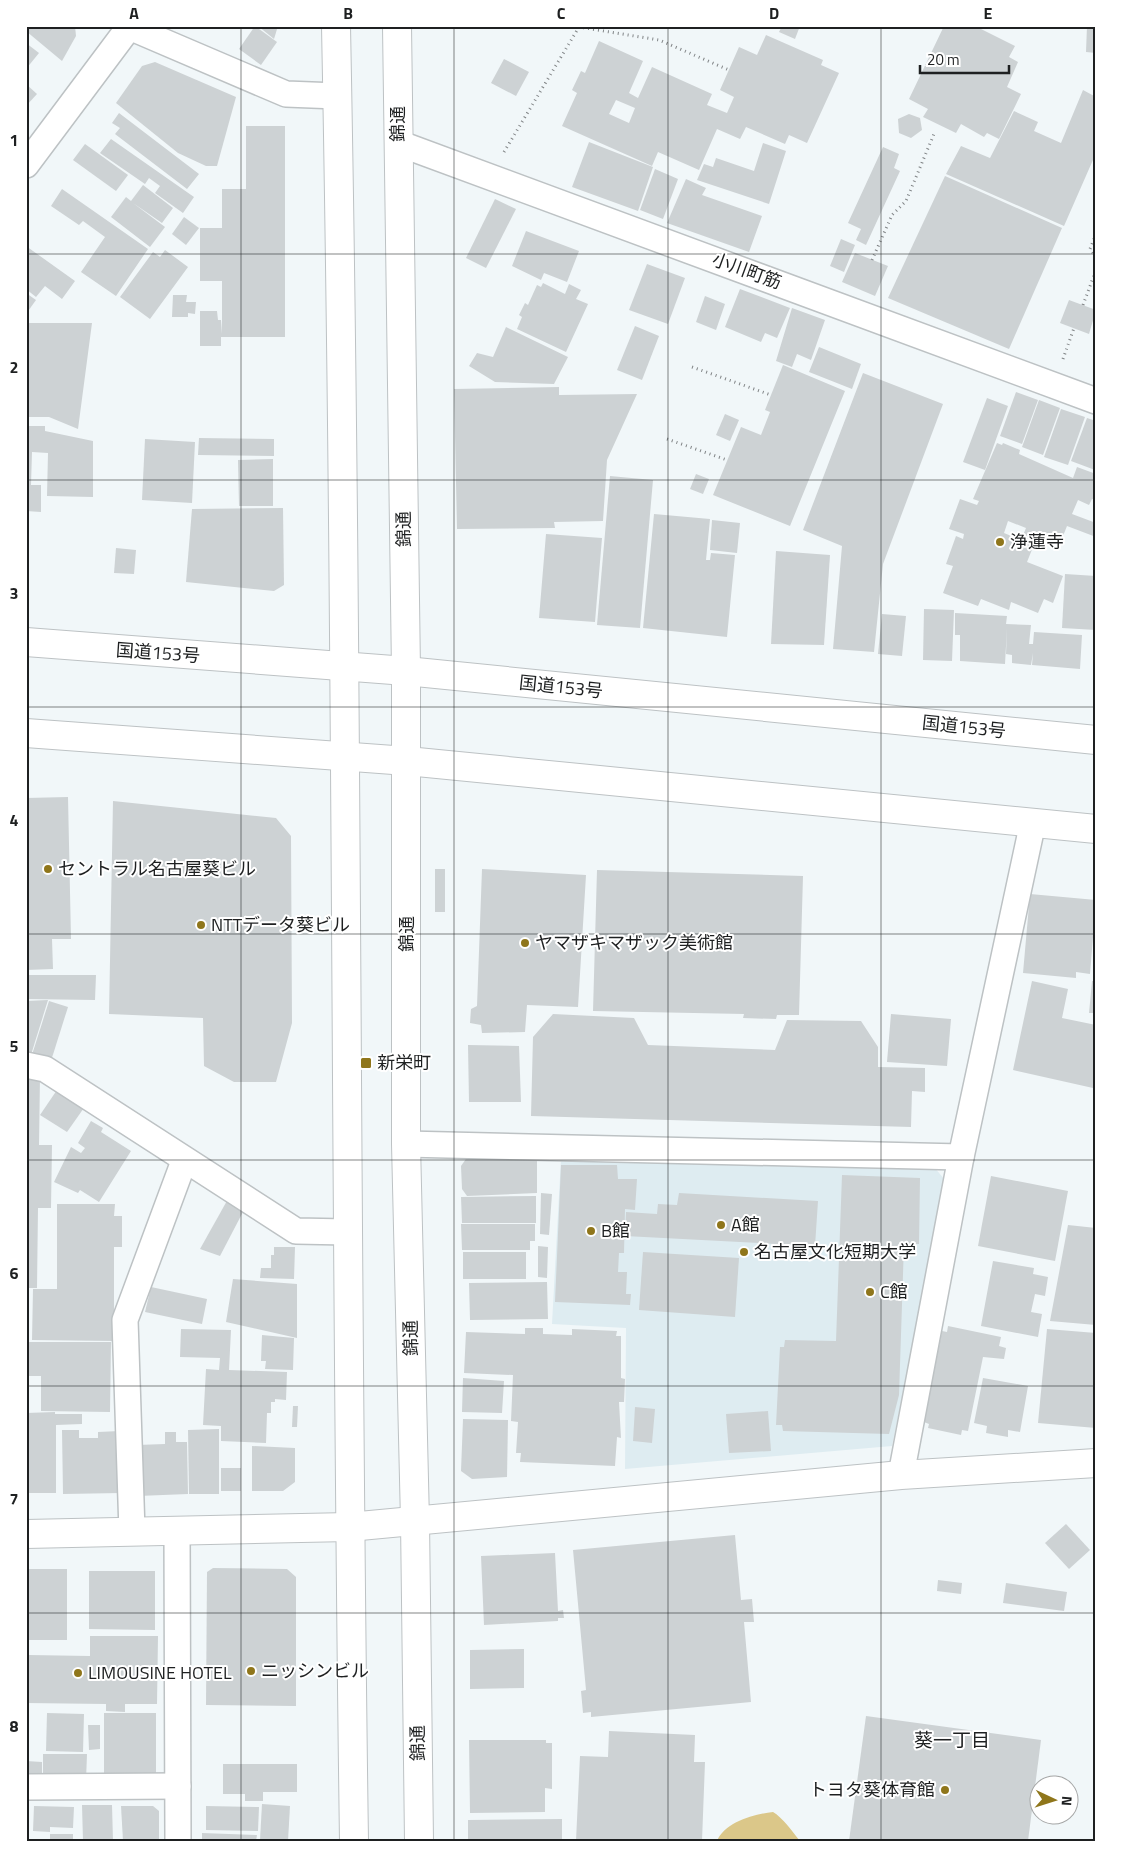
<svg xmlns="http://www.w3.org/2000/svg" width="1122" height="1867" font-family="'Titillium Web','Noto Sans JP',sans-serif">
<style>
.built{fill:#deecf1}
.green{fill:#dbc789}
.building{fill:#cdd2d4;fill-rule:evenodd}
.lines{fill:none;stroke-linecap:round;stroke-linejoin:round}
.minor-casing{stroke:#bdc2c4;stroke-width:28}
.tertiary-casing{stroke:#bdc2c4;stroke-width:30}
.trunk-casing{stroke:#bdc2c4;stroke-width:30}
.path{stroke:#808486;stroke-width:3;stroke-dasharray:1 4;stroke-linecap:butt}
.minor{stroke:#fff;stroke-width:25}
.tertiary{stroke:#fff;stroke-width:28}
.trunk{stroke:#fff;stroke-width:28}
.grid{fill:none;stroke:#1e2021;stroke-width:1;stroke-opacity:0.55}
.poi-dot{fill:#8f761b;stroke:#fff;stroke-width:2}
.labels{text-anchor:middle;stroke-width:4;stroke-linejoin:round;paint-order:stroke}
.street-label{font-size:18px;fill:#1e2021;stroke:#fff}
.poi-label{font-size:18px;fill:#1e2021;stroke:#fff;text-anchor:start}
.neighbourhood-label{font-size:19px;fill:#1e2021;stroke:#fff}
.neatline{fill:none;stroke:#1e2021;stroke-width:2}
.grid-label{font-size:16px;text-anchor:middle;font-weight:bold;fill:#1e2021}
</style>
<rect width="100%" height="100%" fill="#f1f7f9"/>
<polygon class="built" points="561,1159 933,1166 946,1181 892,1446 625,1469 626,1328 552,1324"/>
<path class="green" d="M 773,1812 C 782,1817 793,1832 800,1841 L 717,1841 C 725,1822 754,1814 773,1812 Z"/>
<g class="building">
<polygon points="26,26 75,26 76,36 62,61 26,31"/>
<polygon points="255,26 277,42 261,65 239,49"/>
<polygon points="258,26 278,26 274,39"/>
<polygon points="782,26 800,26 795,39 779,32"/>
<polygon points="944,26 975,26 1015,46 1009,57 1018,62 1007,87 1021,94 999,139 987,133 984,137 961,124 956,133 923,117 928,109 909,99"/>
<polygon points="1087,26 1096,26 1096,53 1086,52"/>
<path d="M 766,35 L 823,60 L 821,65 L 839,73 L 807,143 L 789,135 L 785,144 L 746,127 L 740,139 L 717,129 L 699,170 L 658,152 L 652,166 L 562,126 L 577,93 L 572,90 L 581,71 L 585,73 L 599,41 L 643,61 L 629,93 L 638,98 L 652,67 L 712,94 L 707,105 L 727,113 L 734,97 L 720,90 L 739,47 L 757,55 ZM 616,100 L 635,108 L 629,123 L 609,114 Z"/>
<polygon points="26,43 39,53 26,69"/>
<polygon points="504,59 529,72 516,96 491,83"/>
<polygon points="155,62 236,97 217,166 206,166 178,153 116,103 142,66"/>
<polygon points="26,84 37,94 26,106"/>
<polygon points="1083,90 1096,97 1096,153 1064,226 946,174 961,146 990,158 1014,111 1038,122 1034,131 1061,143"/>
<polygon points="119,113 199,174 187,189 115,134 120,128 112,123"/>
<polygon points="909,114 920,118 922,130 911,138 899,133 898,119"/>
<polygon points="246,126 285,126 285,337 221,337 221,346 200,346 200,311 217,311 218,320 221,320 222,334 222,281 200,281 200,228 222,228 222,189 246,189"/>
<polygon points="111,139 194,197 183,213 155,193 160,186 149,178 145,184 100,153"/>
<polygon points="589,142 653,167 638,211 572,187"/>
<polygon points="763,143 786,151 769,204 697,180 704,164 713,167 716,158 754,171"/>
<polygon points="85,144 128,175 116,191 73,160"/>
<polygon points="883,147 899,154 894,168 900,171 866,245 856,240 861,229 848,223"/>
<polygon points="655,169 678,179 663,219 640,210"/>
<polygon points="945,176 1062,228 1009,349 888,298"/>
<polygon points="686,179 706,188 702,195 762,216 749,252 667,223"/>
<polygon points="143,185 173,208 162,223 133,203 165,227 150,247 111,217 126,197 131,201"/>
<polygon points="62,189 148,249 116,296 81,272 105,237 83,221 79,225 51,206"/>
<polygon points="495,199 516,209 486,268 466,258"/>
<polygon points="184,217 199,228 186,245 172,234"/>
<polygon points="526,231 579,251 567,282 544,273 541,280 512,266"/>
<polygon points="841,239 855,245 844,272 830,266"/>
<polygon points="26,246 75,281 62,299 45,286 36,297 26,289"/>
<polygon points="165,250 188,267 150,319 120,297 153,252 160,257"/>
<polygon points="855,253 888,266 875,296 842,282"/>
<polygon points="647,264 685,278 668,324 629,310"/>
<polygon points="543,283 565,294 569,284 581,290 576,299 588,304 566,352 517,329 522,317 519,315 525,303 528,305 537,285 541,287"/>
<polygon points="740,289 790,308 777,338 765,333 761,342 725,327"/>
<polygon points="26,293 36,300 26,314"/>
<polygon points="173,295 187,295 186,302 196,302 195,314 188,313 188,317 172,317"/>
<polygon points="705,296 725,304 716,330 696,322"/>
<polygon points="1069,300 1096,310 1089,334 1060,323"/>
<polygon points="792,308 825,320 811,360 797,354 792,367 776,361"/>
<polygon points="26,323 92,323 78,429 49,417 26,417"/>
<polygon points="635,326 659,336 642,380 617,370"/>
<polygon points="506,327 568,357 554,384 495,382 469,366 477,353 493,357"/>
<polygon points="819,347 861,364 852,389 809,372"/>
<polygon points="783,365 845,391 790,526 713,495 741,427 761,435 770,412 765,410"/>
<polygon points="863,373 943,404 883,564 874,652 833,649 842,546 803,530"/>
<polygon points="559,387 559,395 637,394 607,460 603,521 554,522 555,528 457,529 454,389"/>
<polygon points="1016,392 1038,400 1022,444 1000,436"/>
<polygon points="987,398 1008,406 985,470 963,462"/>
<polygon points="1039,400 1060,408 1043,455 1022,447"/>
<polygon points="1061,409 1085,417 1068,465 1044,457"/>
<polygon points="725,414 739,420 730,441 716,435"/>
<polygon points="1087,418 1096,421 1095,470 1071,461"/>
<polygon points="26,426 45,426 45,431 93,441 93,497 47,496 48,453 32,452 31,485 41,485 41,512 26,511"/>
<polygon points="199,438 274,439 274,456 198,455"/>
<polygon points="145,439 195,442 192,503 142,500"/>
<path d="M 997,443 L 1002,445 L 1003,443 L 1020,450 L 1019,454 L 1073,478 L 1077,467 L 1096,474 L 1096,500 L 1092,499 L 1089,505 L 1078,500 L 1072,514 L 1096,523 L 1096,537 L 1067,526 L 1061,541 L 1039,532 L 1027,562 L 1063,576 L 1053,603 L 1044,599 L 1038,613 L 1011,602 L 1009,610 L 981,599 L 978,606 L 943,593 L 953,566 L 946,564 L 956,536 L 963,539 L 964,534 L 949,529 L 960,499 L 977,505 L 979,501 L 973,499 ZM 1008,521 L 1026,528 L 1021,540 L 1004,533 Z"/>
<polygon points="273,459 273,506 239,506 238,460"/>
<polygon points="696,474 709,479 703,494 690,489"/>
<polygon points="610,476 653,480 640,628 597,625"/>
<polygon points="283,508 284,585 274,591 186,582 192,509"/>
<polygon points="654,514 710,519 706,560 710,560 711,553 735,555 727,637 643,628"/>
<polygon points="712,520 740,523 737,553 710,550"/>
<polygon points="546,534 602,538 595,622 539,618"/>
<polygon points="116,548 136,550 134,574 114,573"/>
<polygon points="776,551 830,555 824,645 771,644"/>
<polygon points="1065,574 1096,576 1096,630 1062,628"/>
<polygon points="924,609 954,610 952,661 923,660"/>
<polygon points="955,613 1007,616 1006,624 1031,625 1029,644 1033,644 1034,632 1082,635 1080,669 1032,665 1033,653 1031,665 1012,663 1012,655 1006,654 1007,628 1005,664 960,661 960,635 955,635"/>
<polygon points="882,614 906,616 902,656 878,654"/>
<polygon points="68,797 71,939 52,939 53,969 26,970 26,798"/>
<polygon points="113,801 276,818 291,836 292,1023 276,1082 234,1082 204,1066 203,1018 109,1014"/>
<rect x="435" y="869" width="10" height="43"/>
<polygon points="482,869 586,875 578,1007 527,1005 525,1032 482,1033 481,1025 470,1023 471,1009 477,1006"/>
<polygon points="597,870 803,876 799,1015 777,1015 776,1019 743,1018 744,1014 593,1011"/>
<polygon points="1030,894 1096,900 1090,974 1076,972 1076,978 1023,973"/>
<polygon points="26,975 96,975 95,1000 26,999"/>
<polygon points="1032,981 1068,989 1062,1018 1096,1025 1096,1075 1093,1088 1013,1070"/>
<polygon points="1092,981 1096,981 1096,1013 1089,1013"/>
<polygon points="48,1000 30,1058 26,1057 26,1001"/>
<polygon points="49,1001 68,1007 50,1064 31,1058"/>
<polygon points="553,1014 634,1018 648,1045 775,1050 787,1020 861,1021 878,1047 878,1067 925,1068 925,1092 912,1091 911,1127 531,1116 533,1037"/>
<polygon points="891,1014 951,1019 947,1066 887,1062"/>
<polygon points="468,1045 519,1046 521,1102 469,1102"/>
<polygon points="26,1076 40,1076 39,1145 52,1145 51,1208 38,1208 37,1288 26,1288"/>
<polygon points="59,1087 86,1105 67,1132 40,1115"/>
<polygon points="91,1121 103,1128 101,1132 131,1151 99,1202 80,1190 78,1193 54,1182 71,1147 81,1153 85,1148 78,1143"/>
<polygon points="468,1156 537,1157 537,1193 467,1196 462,1189 461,1166"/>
<polygon points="561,1165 617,1165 618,1179 637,1179 635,1210 625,1209 624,1253 619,1253 618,1272 627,1272 626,1294 631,1294 630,1305 555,1302"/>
<polygon points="842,1175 920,1178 919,1244 904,1244 899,1395 889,1434 783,1431 782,1425 776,1425 780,1347 784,1347 785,1340 836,1341"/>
<polygon points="991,1176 1068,1191 1055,1261 978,1246"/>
<polygon points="541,1193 552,1194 549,1235 540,1234"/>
<polygon points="679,1193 818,1201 815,1246 625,1236 626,1212 657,1214 658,1204 677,1205"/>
<polygon points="536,1196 536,1223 462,1223 461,1197"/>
<polygon points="228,1199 244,1210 220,1256 200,1249"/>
<polygon points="57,1204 115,1204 114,1216 122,1216 122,1247 114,1247 114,1341 32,1340 33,1289 57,1289"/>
<polygon points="461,1224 535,1224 535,1241 530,1241 530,1250 462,1250"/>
<polygon points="1068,1225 1096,1228 1096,1325 1050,1321"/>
<polygon points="538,1246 548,1247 547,1278 538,1277"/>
<polygon points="274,1247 295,1247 294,1279 260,1278 261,1268 271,1268 271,1255 274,1255"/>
<rect x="463" y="1252" width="63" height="27"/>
<polygon points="643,1252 739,1258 735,1317 639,1310"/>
<polygon points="993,1261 1034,1268 1033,1274 1048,1277 1045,1296 1035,1294 1031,1312 1042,1314 1038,1337 981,1326"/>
<polygon points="233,1279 297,1284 297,1338 226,1322"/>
<polygon points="547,1282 548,1319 470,1320 469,1283"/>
<polygon points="151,1287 207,1299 202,1324 145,1312"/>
<polygon points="948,1326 1001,1337 999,1346 1006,1348 1004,1359 983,1357 968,1431 962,1430 961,1435 928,1428 929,1424 924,1422 942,1331 947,1332"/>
<polygon points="525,1328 543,1328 543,1334 572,1335 572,1329 617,1331 616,1336 621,1336 621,1378 625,1379 624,1402 619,1402 621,1438 617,1437 615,1466 520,1462 521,1453 516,1453 518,1422 511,1421 513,1375 464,1373 466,1332 525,1334"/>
<polygon points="181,1329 231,1330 229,1370 287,1372 286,1400 275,1399 275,1402 271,1402 271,1413 267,1413 266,1443 221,1441 221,1426 203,1425 206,1369 219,1370 220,1358 180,1357"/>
<polygon points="1047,1329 1096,1333 1096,1428 1038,1423"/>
<polygon points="262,1335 294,1338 293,1370 265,1369 266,1361 261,1361"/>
<polygon points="29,1342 111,1342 110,1412 41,1411 41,1376 28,1376"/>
<polygon points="463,1378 504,1381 502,1413 462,1412"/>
<polygon points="983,1378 1028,1386 1020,1432 1008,1430 1008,1437 986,1433 987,1426 974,1423"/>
<polygon points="293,1406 298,1406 297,1427 292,1427"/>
<polygon points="635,1407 655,1409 652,1443 633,1441"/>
<polygon points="768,1411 771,1451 729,1453 726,1414"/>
<polygon points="55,1412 55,1414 82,1414 82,1424 56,1425 56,1493 26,1493 26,1413"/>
<polygon points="463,1419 508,1420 507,1477 472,1479 461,1471"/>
<polygon points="219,1429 219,1494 189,1494 188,1430"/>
<polygon points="62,1430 79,1430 79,1438 98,1438 98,1432 120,1431 121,1493 63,1494"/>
<polygon points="165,1432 176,1432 176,1442 187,1442 188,1494 138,1496 137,1445 165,1444"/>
<polygon points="252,1446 295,1448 295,1482 283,1491 252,1491"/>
<rect x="221" y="1468" width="20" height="23"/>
<polygon points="1066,1524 1090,1550 1069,1569 1045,1543"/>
<polygon points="735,1535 741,1600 752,1599 754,1622 744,1622 751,1702 591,1717 591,1712 583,1713 581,1691 586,1690 573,1550"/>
<polygon points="555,1553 558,1611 563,1610 564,1618 558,1618 558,1621 484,1625 481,1556"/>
<polygon points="213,1568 287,1569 296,1577 296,1706 206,1705 207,1572"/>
<rect x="26" y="1569" width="41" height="71"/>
<polygon points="89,1571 155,1571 155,1630 89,1629"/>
<polygon points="938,1580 962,1583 961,1594 937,1591"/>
<polygon points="1006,1583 1067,1592 1064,1611 1003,1603"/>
<polygon points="90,1636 158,1636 157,1704 125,1704 125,1712 106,1711 106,1704 26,1703 29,1655 90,1656"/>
<polygon points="524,1649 524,1688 470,1689 470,1650"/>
<polygon points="47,1713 84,1714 83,1752 46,1751"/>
<polygon points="104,1713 156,1713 156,1776 104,1778"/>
<polygon points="866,1716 1041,1740 1028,1841 849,1841"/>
<polygon points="88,1725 100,1725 100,1749 89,1750"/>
<polygon points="609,1731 695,1735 694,1762 705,1762 702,1841 576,1841 580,1756 608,1757"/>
<polygon points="469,1740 546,1740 546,1743 552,1743 552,1789 545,1788 545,1812 470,1813"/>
<polygon points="43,1754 87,1754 86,1781 43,1780"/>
<polygon points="26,1761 42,1762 42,1780 26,1780"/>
<polygon points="223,1764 297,1764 297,1792 263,1792 263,1801 245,1801 245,1794 223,1794"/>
<polygon points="262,1804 290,1806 288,1841 260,1840"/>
<polygon points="82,1805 112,1805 113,1841 83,1841"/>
<polygon points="34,1806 74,1807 73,1828 50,1827 50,1832 33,1831"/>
<polygon points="121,1806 153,1806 159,1811 159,1841 123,1841"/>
<polygon points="206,1806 259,1807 258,1831 206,1830"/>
<polygon points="562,1819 562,1841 468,1841 468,1820"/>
<polygon points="202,1833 257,1835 256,1841 202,1841"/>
<polygon points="50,1834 73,1834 73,1841 29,1841 29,1839 50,1839"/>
</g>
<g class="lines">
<g class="minor-casing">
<g id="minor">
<polyline points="127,26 286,94 337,96"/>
<polyline points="398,143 1096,401"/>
<polyline points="26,165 130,26"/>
<polyline points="26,1065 45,1069 296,1231 347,1232"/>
<polyline points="406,1144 961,1157"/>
<polyline points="901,1475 961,1157 1033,822"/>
<polyline points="177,1530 178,1841"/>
<polyline points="132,1531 125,1320 184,1161"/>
<polyline points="26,1787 178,1786"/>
</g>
</g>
<g class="tertiary-casing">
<g id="tertiary">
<path d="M 336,26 C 348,631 345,1236 354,1841"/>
<polyline points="397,26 406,671 406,1144 415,1521 419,1841"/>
<polyline points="26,1534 349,1527 901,1475 1096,1463"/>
</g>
</g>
<g class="trunk-casing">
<g id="trunk">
<polyline points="26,642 406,671 1096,740"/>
<polyline points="26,733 407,761 1096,829"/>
</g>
</g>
<g class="path">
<polyline points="504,152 579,27 659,40 729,70"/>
<polyline points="1096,234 1090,249 1096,257"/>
<polyline points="872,260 892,215 906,201 934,134"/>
<polyline points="1083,305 1096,270"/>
<polyline points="1063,359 1074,328"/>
<polyline points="692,367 771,395"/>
<polyline points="667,439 727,460"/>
</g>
<use href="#minor" class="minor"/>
<use href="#tertiary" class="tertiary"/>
<use href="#trunk" class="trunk"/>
</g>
<path class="grid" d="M 241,26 L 241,1841M 454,26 L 454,1841M 668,26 L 668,1841M 881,26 L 881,1841M 26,254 L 1096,254M 26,480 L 1096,480M 26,707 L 1096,707M 26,934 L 1096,934M 26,1160 L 1096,1160M 26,1386 L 1096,1386M 26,1613 L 1096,1613"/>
<g class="poi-dot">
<circle cx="1000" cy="542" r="5"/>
<circle cx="48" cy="869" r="5"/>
<circle cx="201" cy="925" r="5"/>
<circle cx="525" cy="943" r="5"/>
<rect x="360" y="1057" width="12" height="12" rx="2.5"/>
<circle cx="721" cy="1225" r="5"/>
<circle cx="591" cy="1231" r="5"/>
<circle cx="744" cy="1252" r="5"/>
<circle cx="870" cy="1292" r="5"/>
<circle cx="251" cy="1671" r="5"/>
<circle cx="78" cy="1673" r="5"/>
<circle cx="945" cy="1790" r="5"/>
</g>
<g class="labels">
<g class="street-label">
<text transform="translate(398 124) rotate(-90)" y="6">錦通</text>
<text transform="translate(747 271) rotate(20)" y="6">小川町筋</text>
<text transform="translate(404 529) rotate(-91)" y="6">錦通</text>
<text transform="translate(158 653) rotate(4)" y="6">国道153号</text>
<text transform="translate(561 687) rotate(6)" y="6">国道153号</text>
<text transform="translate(964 727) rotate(6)" y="6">国道153号</text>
<text transform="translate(407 934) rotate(-90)" y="6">錦通</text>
<text transform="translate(411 1338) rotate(-91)" y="6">錦通</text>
<text transform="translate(418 1743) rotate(-91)" y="6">錦通</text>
</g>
<g class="poi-label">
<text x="1010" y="548">浄蓮寺</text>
<text x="58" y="875">セントラル名古屋葵ビル</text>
<text x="211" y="931">NTTデータ葵ビル</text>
<text x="535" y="949">ヤマザキマザック美術館</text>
<text x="377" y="1069">新栄町</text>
<text x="731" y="1231">A館</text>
<text x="601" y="1237">B館</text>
<text x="754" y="1258">名古屋文化短期大学</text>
<text x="880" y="1298">C館</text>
<text x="261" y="1677">ニッシンビル</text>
<text x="88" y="1679">LIMOUSINE HOTEL</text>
<text x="935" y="1796" text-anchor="end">トヨタ葵体育館</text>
</g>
<g class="neighbourhood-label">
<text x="952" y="1747">葵一丁目</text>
</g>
</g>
<rect width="1122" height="1867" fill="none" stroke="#ffffff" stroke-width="55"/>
<g transform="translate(1054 1800) rotate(94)"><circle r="24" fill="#ffffff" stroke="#a5a6a6"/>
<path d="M0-4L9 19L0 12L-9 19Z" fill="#8f761b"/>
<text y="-8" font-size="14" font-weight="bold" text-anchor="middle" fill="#1e2021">N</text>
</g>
<path d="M920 65v8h89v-8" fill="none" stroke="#1e2021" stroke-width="2.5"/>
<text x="927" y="65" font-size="15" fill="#1e2021" stroke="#ffffff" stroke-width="4" paint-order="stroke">20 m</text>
<rect x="28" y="28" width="1066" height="1812" class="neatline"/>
<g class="grid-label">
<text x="134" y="19">A</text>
<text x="348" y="19">B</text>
<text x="561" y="19">C</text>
<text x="774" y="19">D</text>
<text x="988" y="19">E</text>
<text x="14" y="146">1</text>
<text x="14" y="373">2</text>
<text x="14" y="599">3</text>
<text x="14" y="826">4</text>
<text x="14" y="1052">5</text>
<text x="14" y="1279">6</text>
<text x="14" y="1505">7</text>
<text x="14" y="1732">8</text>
</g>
</svg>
